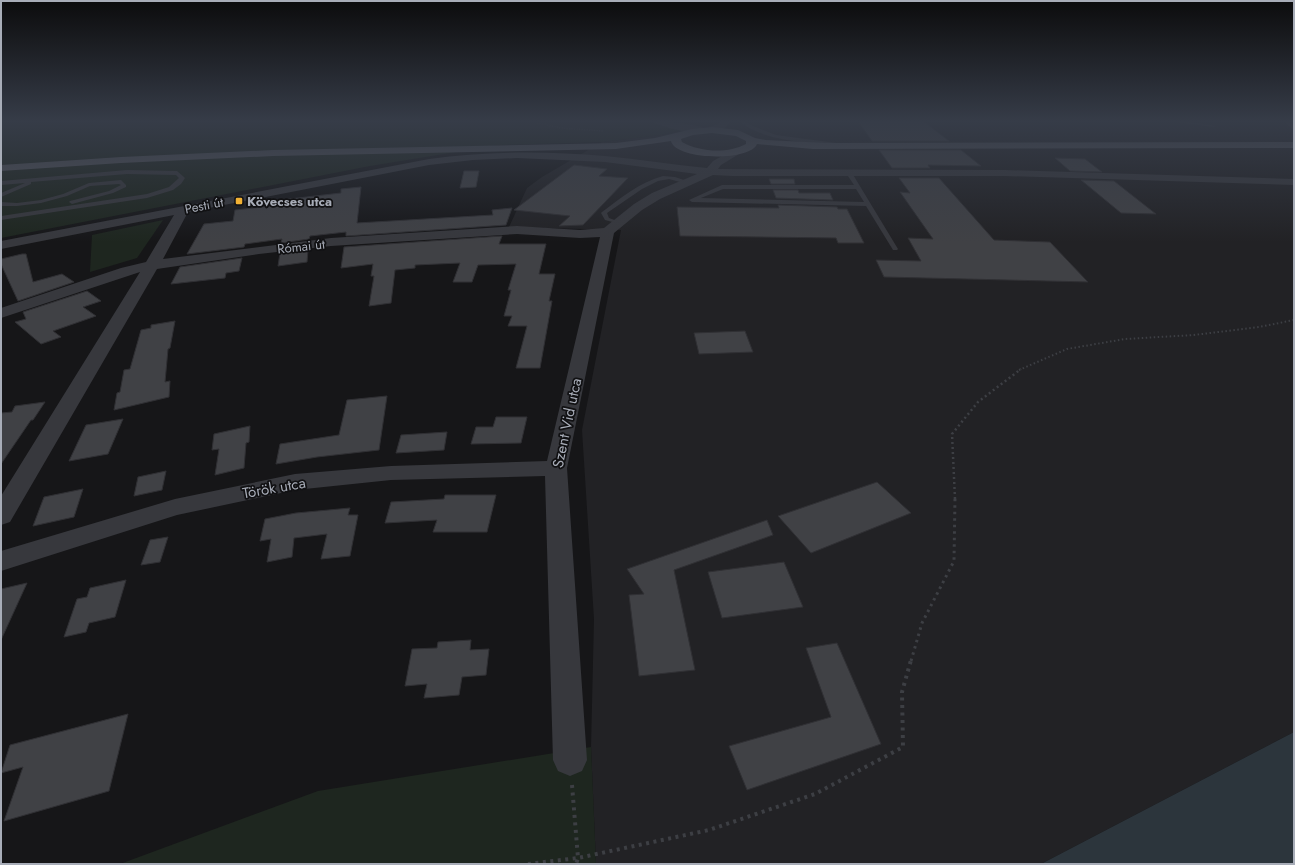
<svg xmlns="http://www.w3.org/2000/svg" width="1295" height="865" font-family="Jost,sans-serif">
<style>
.built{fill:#222225}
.green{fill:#1e261f}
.water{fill:#2c353c}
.building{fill:#404145;stroke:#303034}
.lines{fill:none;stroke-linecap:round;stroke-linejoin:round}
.path-far4{stroke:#3d3f44;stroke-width:1.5;stroke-dasharray:1 1.5;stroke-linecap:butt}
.path-far3{stroke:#3d3f44;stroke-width:2;stroke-dasharray:1.5 2.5;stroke-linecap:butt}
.path-far2{stroke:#3d3f44;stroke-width:2.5;stroke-dasharray:2 3;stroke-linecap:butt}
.path-far1{stroke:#3d3f44;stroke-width:3;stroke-dasharray:2.5 4;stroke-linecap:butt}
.path{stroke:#3d3f44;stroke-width:4;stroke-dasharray:3 4.5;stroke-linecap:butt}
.service{fill:#37383d;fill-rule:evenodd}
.minor{fill:#37383d;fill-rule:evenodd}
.tertiary{fill:#37383d;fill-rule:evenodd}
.primary{fill:#53555c;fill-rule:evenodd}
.poi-dot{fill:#f2b134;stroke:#111113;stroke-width:1.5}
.labels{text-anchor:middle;stroke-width:3.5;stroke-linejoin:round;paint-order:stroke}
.far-poi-label{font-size:13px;font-weight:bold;fill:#a8adb8;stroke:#111113;text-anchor:start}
.far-street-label{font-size:13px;fill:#a8adb8;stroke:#111113}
.street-label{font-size:15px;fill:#a8adb8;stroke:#111113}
</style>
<rect width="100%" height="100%" fill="#161618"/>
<polygon class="built" points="688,121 1294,121 1294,732 1041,864 596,864 591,747 594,619 582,430 621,230 509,227 527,188 542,177 602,142 661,135 687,129"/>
<g class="green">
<polygon points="1,121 688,121 687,129 661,135 602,142 499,145 370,166 1,238"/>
<polygon points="163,220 137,258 90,272 92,235"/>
<polygon points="591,747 596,864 120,864 318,791"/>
</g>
<polygon class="water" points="1294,732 1294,864 1041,864"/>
<g class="building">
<polygon points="858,121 923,121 949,141 872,141"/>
<polygon points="879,150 961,150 981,166 928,165 930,168 892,168"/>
<polygon points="1055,158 1085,159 1102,172 1070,171"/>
<polygon points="574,165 607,169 599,176 628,178 583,225 559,226 570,216 514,210"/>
<polygon points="464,171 479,171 476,187 460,188"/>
<polygon points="899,178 939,178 994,240 1050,242 1088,282 884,277 876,260 921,261 908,238 933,239 900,192 910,193"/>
<polygon points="769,179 794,179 795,184 771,184"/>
<polygon points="1081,180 1114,181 1156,214 1121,213"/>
<polygon points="361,187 357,223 493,215 492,210 512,208 506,225 346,236 346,232 310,236 309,239 281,243 282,239 245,244 244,247 187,254 204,224 233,221 235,210 271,206 272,201 341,193 341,189"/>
<polygon points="773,190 798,190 799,193 830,193 833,200 776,198"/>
<polygon points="778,205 837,207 838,209 847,209 864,243 838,243 836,238 680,236 677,207 779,208"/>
<polygon points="502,236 499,244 546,244 539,274 555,274 549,301 552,301 540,368 516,368 527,326 508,326 512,316 504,316 511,290 508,290 516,264 478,265 472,282 453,282 460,263 415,265 415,268 395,270 391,303 369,306 374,276 371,276 373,264 341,268 344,247"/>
<polygon points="308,250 307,262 278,266 280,253"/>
<polygon points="22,254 26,254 33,282 62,274 74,282 18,301 1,264 1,259"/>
<polygon points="242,258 239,271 226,273 225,278 171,284 180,267"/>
<polygon points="87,291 101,301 83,307 96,316 53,331 61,337 41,344 15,322 26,319 23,312"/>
<polygon points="175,321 170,348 168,349 165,382 170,381 169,397 114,410 117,393 120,392 124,370 130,369 141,330 151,328 151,325"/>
<polygon points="745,331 753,352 699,354 694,333"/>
<polygon points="387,396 379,450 317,457 276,464 280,444 339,435 347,400"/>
<polygon points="45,402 33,420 31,420 1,464 1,413 12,412 15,406"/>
<polygon points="496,417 527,417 521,443 471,444 476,427 493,427"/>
<polygon points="123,419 108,454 69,461 86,425"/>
<polygon points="250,426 249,442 246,443 244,468 215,475 219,449 212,450 214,434"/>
<polygon points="447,432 444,450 396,453 401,435"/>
<polygon points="166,471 162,490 134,496 138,477"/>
<polygon points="877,482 911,513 811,553 778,516"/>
<polygon points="83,489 74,517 33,526 44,497"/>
<polygon points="445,495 496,495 487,532 433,532 437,520 385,523 391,502 444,499"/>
<polygon points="350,508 348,515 358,515 350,556 321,559 327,534 294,538 292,557 267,562 271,539 260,541 265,519 296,513"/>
<polygon points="767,520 773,535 674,570 695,670 639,676 629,595 644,594 627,569"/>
<polygon points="168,537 160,562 141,565 150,540"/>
<polygon points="784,562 803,607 722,618 708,572"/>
<polygon points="126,580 115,617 89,623 86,632 64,637 77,599 87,597 90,588"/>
<polygon points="27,583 1,640 1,589"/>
<polygon points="471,640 470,650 489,649 486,675 462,677 459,695 424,698 427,684 405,686 412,649 437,648 438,642"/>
<polygon points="837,643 881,744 747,790 729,746 831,717 806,648"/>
<polygon points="128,714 109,791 4,821 23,767 1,773 10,745"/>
</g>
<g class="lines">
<polyline class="path-far4" points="530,121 561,128 603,131"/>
<polyline class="path-far3" points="1019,370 1067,349 1125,339 1194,335 1259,327 1294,320"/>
<polyline class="path-far2" points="955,499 952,434 978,402 1021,369"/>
<polyline class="path-far1" points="911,661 922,623 954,561 955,498"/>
<g class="path">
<polyline points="572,785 578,858 576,864"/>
<polyline points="528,864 578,858 709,830 815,794 903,747 902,692 911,660"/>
</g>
<g class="service">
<path d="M 739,121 L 744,121 L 753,126 L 776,135 L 844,144 L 842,145 C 809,142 766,143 739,121 Z"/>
<polygon points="1168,121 1183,121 1216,126 1214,127"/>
<polygon points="1283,121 1288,121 1294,127 1294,130"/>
<polygon points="127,170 177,171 185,178 181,184 173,190 147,198 1,220 1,216 147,194 169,187 179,178 176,175 127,174 31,182 31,184 1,197 1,193 25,183 1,185 1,181"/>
<path d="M 849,171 L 852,173 L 898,249 L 897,250 L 893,250 L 866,206 L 692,202 L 689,200 L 722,185 L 854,185 L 846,173 ZM 723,189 L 856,189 L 864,202 L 701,198 Z"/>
<path d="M 663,176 L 675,177 L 690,182 L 687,184 L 669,179 L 658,181 L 642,189 L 607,213 L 609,218 L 620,222 L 620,224 L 605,220 L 601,213 L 602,212 C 621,198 640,182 663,176 Z"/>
<polygon points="121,180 126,185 126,187 113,193 72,204 69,202 70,201 109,191 121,185 119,184 90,186 67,196 41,203 17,206 1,206 1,202 17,203 41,200 63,194 89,183"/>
</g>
<g class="minor">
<path d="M 721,121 L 731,121 C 726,128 718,134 709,132 L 707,130 C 710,125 717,126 721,121 Z"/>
<path d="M 735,149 L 739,150 L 740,152 L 739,154 L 721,165 L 718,169 L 1005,170 L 1294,179 L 1294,185 L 1005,176 L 732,176 L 713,175 L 660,199 L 642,210 L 614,233 L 567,468 L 587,760 L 582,771 L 570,776 L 558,771 L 553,760 L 545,476 L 391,480 L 295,490 L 177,515 L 1,571 L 1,551 L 175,499 L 295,474 L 391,466 L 547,461 L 600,237 L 580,238 L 517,234 L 331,246 L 259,254 L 157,269 L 10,522 L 1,525 L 1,496 L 140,272 L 1,318 L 1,308 L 121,268 L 146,262 L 174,215 L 1,249 L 1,241 L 429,159 C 488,151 546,151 605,156 C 639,159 673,165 707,168 L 713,161 ZM 517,158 L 605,162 L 697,174 L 652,193 L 634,204 L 604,228 L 580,230 L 517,226 L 331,238 L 163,259 L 188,212 L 429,165 L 473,160 Z"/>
</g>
<path class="tertiary" d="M 651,121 C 661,121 702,124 707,130 C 700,138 663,126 653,123 Z"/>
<path class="primary" d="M 712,127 L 738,130 L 755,138 L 766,140 L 826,143 L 1294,142 L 1294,148 L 813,149 L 757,144 C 750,162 675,160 671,141 L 616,149 L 273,156 L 121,163 L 1,171 L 1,165 L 121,157 L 273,150 L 616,143 L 655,138 L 692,129 ZM 712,133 L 736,136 L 746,141 L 746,144 C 727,154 700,152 682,142 L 681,139 L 693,135 Z"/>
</g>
<linearGradient id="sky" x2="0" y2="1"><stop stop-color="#0c0c0d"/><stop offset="0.5" stop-color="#363c48"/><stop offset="1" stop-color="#363c48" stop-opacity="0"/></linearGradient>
<rect width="1295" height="242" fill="url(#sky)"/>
<rect class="poi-dot" x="235" y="197" width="8" height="8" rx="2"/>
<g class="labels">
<g class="far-poi-label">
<text x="247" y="206">Kövecses utca</text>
</g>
<g class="far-street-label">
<text transform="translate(204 205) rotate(-11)" y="5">Pesti út</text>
<text transform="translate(301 246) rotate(-6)" y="5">Római út</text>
</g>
<g class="street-label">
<text transform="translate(567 423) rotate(-78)" y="5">Szent Vid utca</text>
<text transform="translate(274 488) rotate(-10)" y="5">Török utca</text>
</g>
</g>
<rect width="1295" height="865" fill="none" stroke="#a8adb8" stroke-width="4"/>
</svg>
